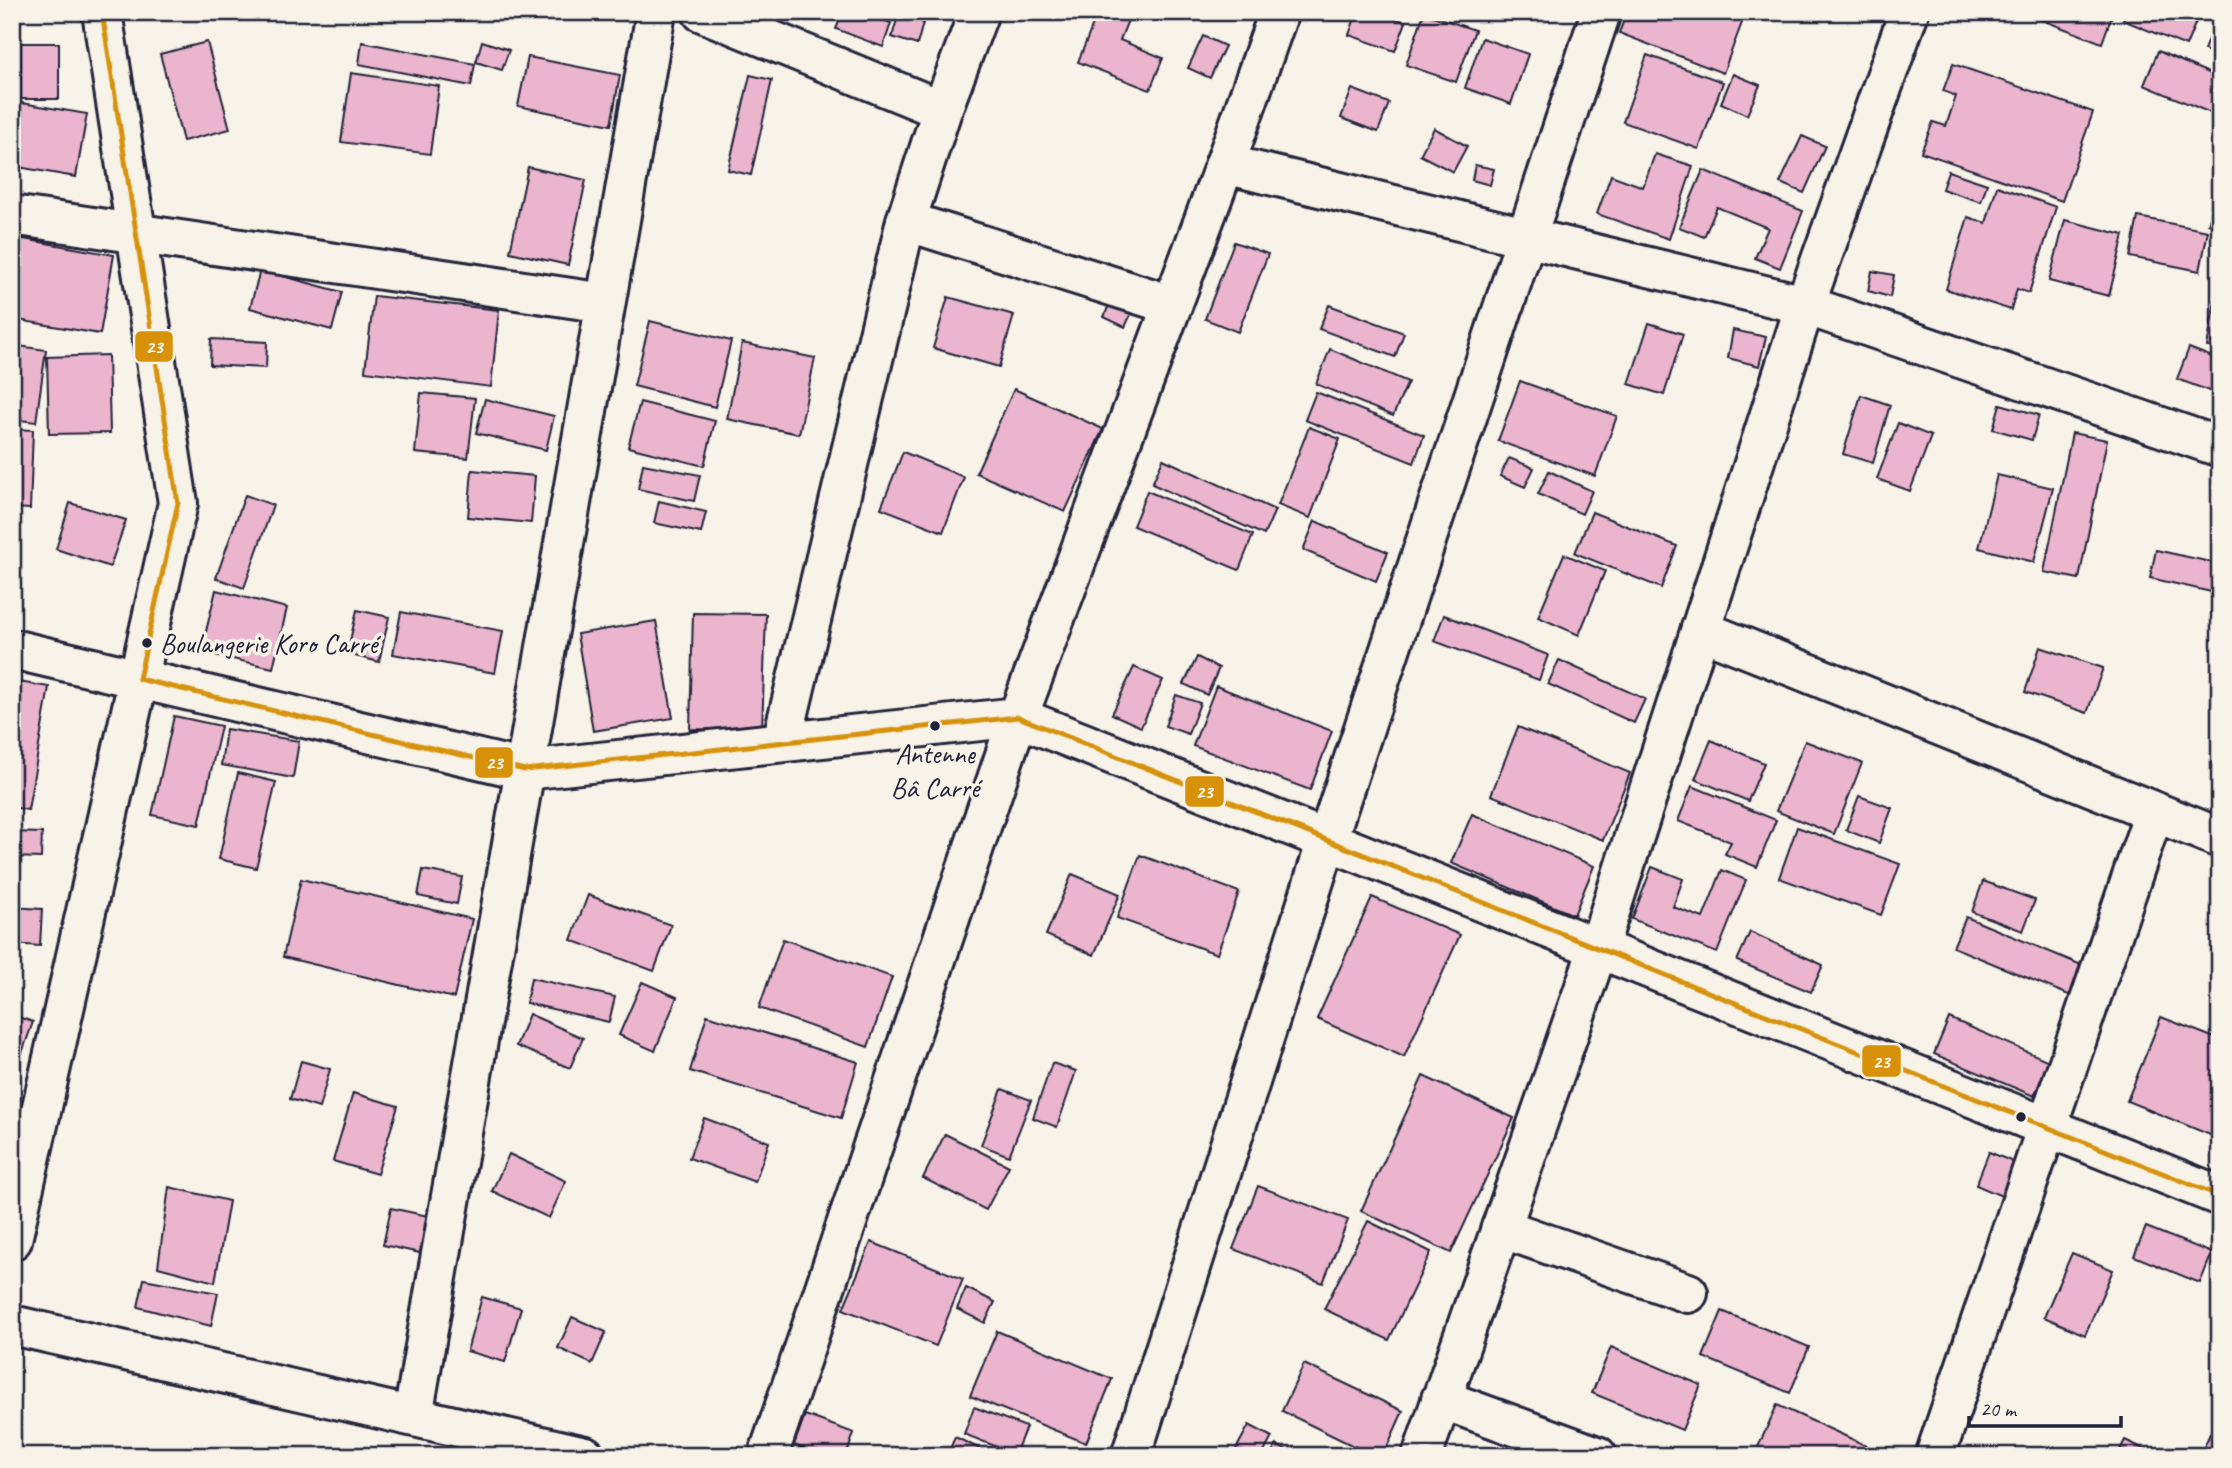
<svg xmlns="http://www.w3.org/2000/svg" width="2232" height="1468" font-family="Caveat,sans-serif">
<style>
.building{fill:#ebb5ce;stroke:#22223b;stroke-width:2}
.lines{fill:none;stroke-linecap:round;stroke-linejoin:round}
.minor-casing{stroke:#22223b;stroke-width:44}
.minor{stroke:#f7f3e8;stroke-width:38}
.bus-1-casing{stroke:#f7f3e8;stroke-width:10}
.bus-1{stroke:#d79209;stroke-width:5}
.bus-dot{fill:#22223b;stroke:#f7f3e8;stroke-width:2.5}
.labels{text-anchor:middle;stroke-width:7;stroke-linejoin:round;paint-order:stroke}
.bus-label{font-size:28px;fill:#22223b;stroke:#f7f3e8;text-anchor:start}
.line-badge{stroke:#f7f3e8;stroke-width:2.5}
.badge-label{font-size:19px;text-anchor:middle;font-weight:bold;fill:#fff}
</style>
<rect width="100%" height="100%" fill="#f7f3e8"/>
<filter id="ink" filterUnits="userSpaceOnUse"><feTurbulence type="fractalNoise" baseFrequency=".0143" numOctaves="2"/><feDisplacementMap in="SourceGraphic" scale="14" xChannelSelector="R" yChannelSelector="G"/><feConvolveMatrix kernelMatrix="1 2 1 2 8 2 1 2 1" color-interpolation-filters="sRGB"/></filter>
<g filter="url(#ink)">
<g class="building">
<polygon points="843,12 862,12 891,23 883,47 836,29"/>
<polygon points="899,12 926,12 917,45 892,37"/>
<polygon points="1098,12 1108,12 1128,20 1120,40 1163,58 1150,90 1078,62"/>
<polygon points="1357,12 1376,12 1406,22 1395,51 1349,35"/>
<polygon points="1627,12 1746,12 1723,73 1619,33"/>
<polygon points="2021,12 2113,12 2102,43"/>
<polygon points="2126,12 2200,12 2186,46 2123,20"/>
<polygon points="1424,13 1475,30 1456,82 1406,65"/>
<polygon points="2214,23 2220,25 2220,56 2204,50"/>
<polygon points="1203,36 1225,46 1210,78 1188,68"/>
<polygon points="1482,38 1528,54 1511,104 1465,88"/>
<polygon points="482,41 509,50 502,70 476,62"/>
<polygon points="207,42 230,129 183,141 160,54"/>
<polygon points="362,42 475,64 471,86 359,64"/>
<rect x="21" y="43" width="38" height="56"/>
<polygon points="2158,51 2220,78 2220,117 2144,85"/>
<polygon points="1647,55 1723,82 1699,149 1623,122"/>
<polygon points="528,57 620,75 611,125 518,106"/>
<polygon points="1953,64 2093,112 2062,201 1921,152 1933,122 1946,126 1956,96 1943,91"/>
<polygon points="351,73 439,86 430,154 341,142"/>
<polygon points="1733,74 1760,85 1747,115 1721,103"/>
<polygon points="750,75 772,80 751,175 728,170"/>
<polygon points="1352,89 1389,103 1378,132 1341,118"/>
<polygon points="16,102 87,114 76,177 12,166 12,125"/>
<polygon points="1434,128 1467,146 1453,172 1420,155"/>
<polygon points="1802,136 1825,146 1804,193 1780,183"/>
<polygon points="1655,154 1693,166 1669,239 1597,214 1611,175 1643,187"/>
<polygon points="1475,165 1494,169 1490,185 1472,180"/>
<polygon points="528,167 586,180 568,265 510,252"/>
<polygon points="1703,170 1803,211 1780,268 1755,258 1768,228 1717,207 1704,237 1679,227"/>
<polygon points="1948,171 1987,184 1981,202 1942,189"/>
<polygon points="2220,185 2220,227 2208,224"/>
<polygon points="1997,186 2056,207 2029,293 2017,289 2011,310 1946,289 1968,217 1986,223"/>
<polygon points="2138,217 2208,231 2200,271 2130,257"/>
<polygon points="2065,220 2124,235 2109,296 2049,281"/>
<polygon points="12,237 114,255 100,334 12,319"/>
<polygon points="1234,242 1268,254 1238,332 1205,319"/>
<polygon points="260,270 342,292 332,330 250,308"/>
<polygon points="1872,271 1894,275 1890,297 1868,291"/>
<polygon points="2220,271 2220,349 2207,347"/>
<polygon points="374,296 499,310 491,387 365,371"/>
<polygon points="948,297 1014,315 999,367 933,348"/>
<polygon points="1111,300 1133,310 1125,327 1104,317"/>
<polygon points="1329,305 1404,333 1395,357 1319,329"/>
<polygon points="650,321 731,341 715,407 634,386"/>
<polygon points="1649,323 1683,334 1664,395 1629,384"/>
<polygon points="1733,330 1766,337 1759,366 1728,358"/>
<polygon points="211,339 267,342 266,368 210,365"/>
<polygon points="742,343 815,358 799,434 727,419"/>
<polygon points="12,345 46,350 36,422 12,419"/>
<polygon points="2189,348 2220,360 2220,395 2177,379"/>
<polygon points="1330,349 1408,382 1393,416 1316,384"/>
<polygon points="108,355 110,433 49,434 47,357"/>
<polygon points="1520,381 1617,416 1595,476 1498,441"/>
<polygon points="1014,389 1103,429 1065,512 976,473"/>
<polygon points="1316,392 1424,435 1414,463 1305,420"/>
<polygon points="421,393 475,398 468,458 415,453"/>
<polygon points="1861,395 1890,405 1873,463 1843,454"/>
<polygon points="485,399 554,416 546,450 476,433"/>
<polygon points="640,402 715,421 704,466 628,447"/>
<polygon points="2000,404 2039,415 2032,440 1993,429"/>
<polygon points="1898,423 1931,436 1910,491 1877,479"/>
<polygon points="1309,427 1340,439 1310,518 1278,505"/>
<polygon points="12,429 33,430 30,509 12,508"/>
<polygon points="2072,433 2107,440 2079,579 2044,572"/>
<polygon points="903,452 964,477 943,532 881,508"/>
<polygon points="1509,458 1534,468 1525,487 1500,476"/>
<polygon points="1163,459 1275,510 1264,535 1152,484"/>
<polygon points="643,464 700,475 694,501 638,489"/>
<polygon points="472,470 535,476 531,523 468,517"/>
<polygon points="1549,471 1592,491 1582,514 1538,494"/>
<polygon points="1997,475 2053,488 2034,562 1979,548"/>
<polygon points="1147,491 1253,535 1239,570 1133,526"/>
<polygon points="245,495 273,505 244,588 216,578"/>
<polygon points="659,501 706,512 701,533 654,523"/>
<polygon points="70,503 126,520 110,567 56,549"/>
<polygon points="1592,512 1677,546 1661,588 1575,553"/>
<polygon points="1315,521 1388,552 1376,581 1303,550"/>
<polygon points="2156,550 2220,564 2220,594 2150,578"/>
<polygon points="1564,554 1605,571 1579,635 1538,617"/>
<polygon points="216,590 287,608 273,668 201,652"/>
<polygon points="357,610 389,617 379,662 347,654"/>
<polygon points="401,612 503,631 495,673 393,654"/>
<polygon points="693,613 766,614 762,731 690,729"/>
<polygon points="1444,615 1548,655 1539,680 1434,641"/>
<polygon points="656,621 673,718 593,731 577,634"/>
<polygon points="2040,647 2103,668 2087,713 2025,692"/>
<polygon points="1197,657 1219,668 1207,695 1184,684"/>
<polygon points="1559,660 1645,699 1634,723 1548,684"/>
<polygon points="1134,667 1163,680 1141,727 1112,714"/>
<polygon points="12,681 49,687 28,810 12,807"/>
<polygon points="1216,686 1332,731 1310,790 1193,746"/>
<polygon points="1176,695 1200,703 1188,734 1165,726"/>
<polygon points="174,716 221,726 199,825 152,815"/>
<polygon points="1518,727 1630,773 1603,840 1491,795"/>
<polygon points="226,729 299,741 293,778 221,765"/>
<polygon points="1711,740 1764,763 1748,801 1695,779"/>
<polygon points="1805,741 1862,763 1834,834 1776,811"/>
<polygon points="238,773 276,782 256,868 219,859"/>
<polygon points="1692,786 1776,820 1757,867 1725,854 1731,842 1678,821"/>
<polygon points="1859,796 1892,808 1879,843 1846,830"/>
<polygon points="1472,814 1594,866 1574,915 1451,863"/>
<polygon points="1797,827 1900,864 1881,915 1779,878"/>
<polygon points="12,832 42,833 41,858 12,857"/>
<polygon points="1140,855 1239,892 1217,954 1117,918"/>
<polygon points="1652,867 1683,879 1673,907 1703,918 1722,870 1746,880 1717,953 1632,919"/>
<polygon points="423,870 462,877 457,904 418,896"/>
<polygon points="1072,874 1120,894 1094,955 1046,935"/>
<polygon points="301,879 472,919 454,998 283,957"/>
<polygon points="1983,881 2035,900 2023,931 1972,912"/>
<polygon points="588,895 671,925 654,971 571,940"/>
<polygon points="1372,897 1460,935 1404,1057 1317,1019"/>
<polygon points="12,907 42,909 40,946 12,944"/>
<polygon points="1966,917 2084,966 2071,996 1953,947"/>
<polygon points="1750,932 1823,965 1811,992 1737,961"/>
<polygon points="783,939 892,977 868,1047 759,1008"/>
<polygon points="531,978 615,997 609,1022 526,1003"/>
<polygon points="642,982 677,997 655,1051 619,1035"/>
<polygon points="529,1014 583,1038 570,1068 516,1046"/>
<polygon points="12,1015 33,1022 12,1081"/>
<polygon points="707,1015 858,1062 841,1118 690,1071"/>
<polygon points="2161,1017 2220,1040 2220,1139 2127,1101"/>
<polygon points="1949,1018 2049,1061 2034,1096 1934,1054"/>
<polygon points="301,1061 330,1069 319,1108 290,1099"/>
<polygon points="1052,1063 1076,1071 1057,1127 1033,1118"/>
<polygon points="1423,1076 1514,1118 1451,1253 1361,1211"/>
<polygon points="1002,1089 1031,1100 1009,1156 981,1145"/>
<polygon points="353,1093 398,1106 377,1174 333,1161"/>
<polygon points="704,1118 769,1142 755,1182 689,1158"/>
<polygon points="945,1134 1009,1166 986,1210 923,1178"/>
<polygon points="1989,1152 2018,1164 2004,1197 1976,1185"/>
<polygon points="509,1154 566,1181 549,1218 492,1191"/>
<polygon points="1258,1186 1348,1220 1323,1283 1233,1249"/>
<polygon points="169,1187 229,1201 215,1282 158,1267"/>
<polygon points="391,1208 428,1216 420,1253 383,1245"/>
<polygon points="1368,1221 1431,1252 1389,1340 1324,1309"/>
<polygon points="2146,1227 2212,1253 2200,1283 2134,1256"/>
<polygon points="871,1242 963,1279 936,1346 843,1309"/>
<polygon points="2072,1253 2113,1270 2085,1335 2044,1317"/>
<polygon points="144,1279 218,1293 211,1326 138,1307"/>
<polygon points="966,1288 995,1302 985,1323 957,1309"/>
<polygon points="482,1297 521,1308 505,1362 467,1351"/>
<polygon points="1722,1311 1809,1347 1790,1393 1703,1357"/>
<polygon points="572,1317 606,1332 592,1364 558,1348"/>
<polygon points="997,1331 1112,1379 1086,1443 970,1396"/>
<polygon points="1611,1347 1701,1385 1682,1430 1592,1393"/>
<polygon points="1304,1364 1403,1411 1383,1456 1374,1456 1282,1411"/>
<polygon points="1777,1405 1889,1456 1754,1456"/>
<polygon points="974,1407 1026,1427 1015,1454 964,1434"/>
<polygon points="2220,1411 2220,1456 2200,1456"/>
<polygon points="805,1415 854,1433 846,1456 822,1456 794,1445"/>
<polygon points="1249,1425 1272,1437 1262,1456 1239,1456 1234,1453"/>
<polygon points="955,1437 995,1456 947,1456"/>
<polygon points="2125,1440 2159,1456 2117,1456"/>
<polygon points="1276,1445 1299,1456 1271,1456"/>
</g>
<g class="lines">
<g class="minor-casing">
<g id="minor">
<polyline points="702,12 942,110"/>
<polyline points="1225,164 1805,305 2220,447"/>
<polyline points="12,215 605,303"/>
<polyline points="906,221 1172,305"/>
<polyline points="1701,630 2220,838"/>
<polyline points="12,649 525,770 1018,717 2220,1196"/>
<polyline points="782,742 906,221 942,110 979,12"/>
<polyline points="1501,1228 1688,1293"/>
<polyline points="12,1240 178,503 102,12"/>
<polyline points="12,1325 585,1456"/>
<polyline points="1441,1399 1597,1456"/>
<polyline points="413,1416 656,12"/>
<polyline points="768,1456 1018,717 1225,164 1279,12"/>
<polyline points="1131,1456 1327,840 1601,12"/>
<polyline points="1422,1456 1598,949 1805,305 1909,12"/>
<polyline points="1935,1456 2154,812"/>
</g>
</g>
<use href="#minor" class="minor"/>
<g class="bus-1-casing">
<g id="bus-1">
<polyline points="102,12 178,503 139,679"/>
<polyline points="139,679 525,770 1018,717 2220,1196"/>
</g>
</g>
<use href="#bus-1" class="bus-1"/>
</g>
</g>
<g class="bus-dot">
<circle cx="147" cy="643" r="6"/>
<circle cx="935" cy="726" r="6"/>
<circle cx="2021" cy="1117" r="6"/>
</g>
<g class="labels">
<g class="bus-label">
<text x="160" y="653">Boulangerie Koro Carré</text>
<text x="935" y="763" text-anchor="middle">Antenne<tspan x="935" dy="34">Bâ Carré</tspan></text>
</g>
</g>
<g class="line-badge">
<rect x="134" y="330" width="40" height="33" rx="7" fill="#d79209"/>
<rect x="474" y="746" width="40" height="33" rx="7" fill="#d79209"/>
<rect x="1184" y="775" width="41" height="33" rx="7" fill="#d79209"/>
<rect x="1861" y="1044" width="41" height="34" rx="7" fill="#d79209"/>
</g>
<g class="badge-label">
<text x="154" y="353">23</text>
<text x="494" y="769">23</text>
<text x="1204" y="798">23</text>
<text x="1881" y="1068">23</text>
</g>
<rect width="2232" height="1468" fill="none" stroke="#f7f3e8" stroke-width="42"/>
<rect x="21" y="21" width="2190" height="1426" fill="none" stroke="#22223b" stroke-width="2.5" filter="url(#ink)"/>
<path d="M1969 1416v10h152v-10" fill="none" stroke="#22223b" stroke-width="3.5"/>
<text x="1980" y="1416" font-size="21" fill="#22223b" stroke="#f7f3e8" stroke-width="5" paint-order="stroke">20 m</text>
</svg>
